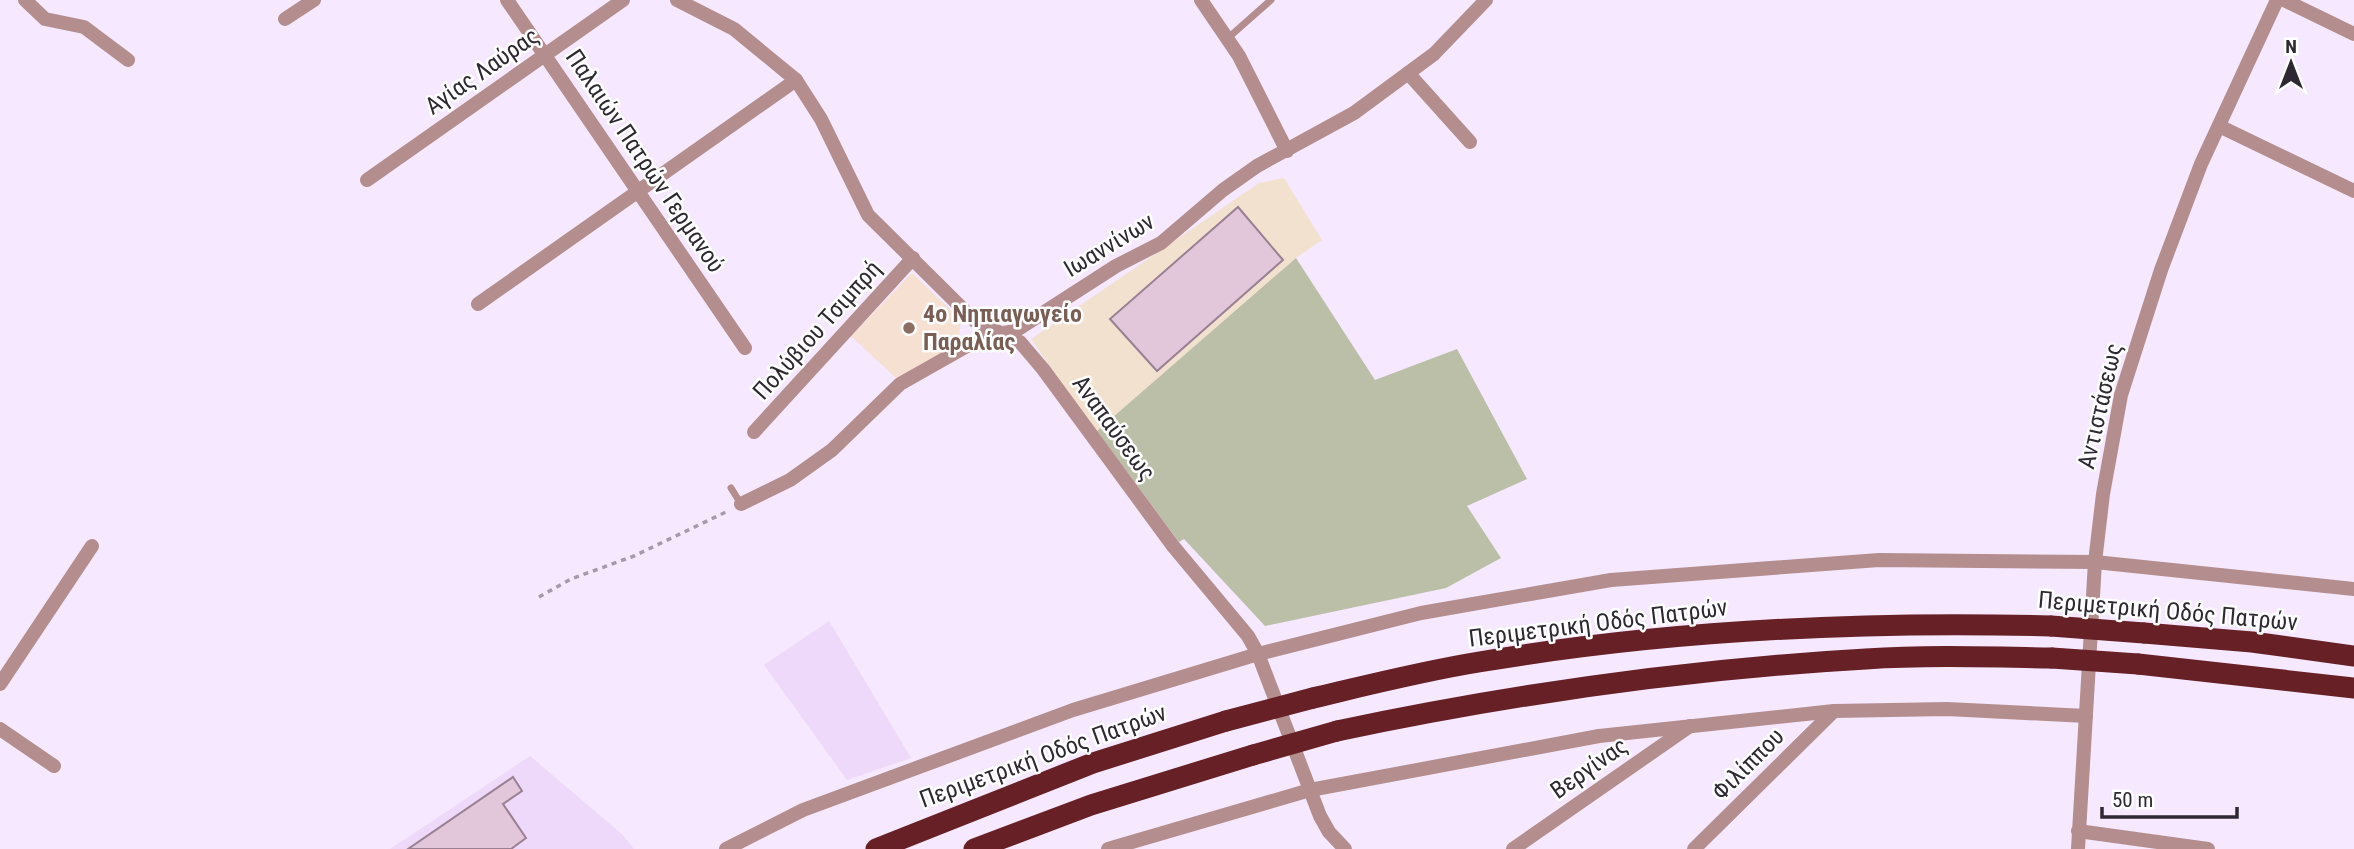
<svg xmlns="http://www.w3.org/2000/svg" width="2354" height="849" font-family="'Roboto Condensed',sans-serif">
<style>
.commercial{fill:#f3e1d0}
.built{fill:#efd9fa}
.education{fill:#f5e0d2}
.green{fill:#bcbfa8}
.building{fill:#e2c7db;stroke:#998193;stroke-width:2}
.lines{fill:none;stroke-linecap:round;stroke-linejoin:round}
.path{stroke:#a59aab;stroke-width:3.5;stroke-dasharray:5 5;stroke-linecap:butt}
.lane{stroke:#b48e8e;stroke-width:7}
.street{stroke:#b48e8e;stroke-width:14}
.highway{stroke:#662026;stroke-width:21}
.highway-bridge{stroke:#662026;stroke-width:21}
.education-dot{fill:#8d6e63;stroke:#fff;stroke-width:2.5}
.labels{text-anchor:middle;stroke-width:5;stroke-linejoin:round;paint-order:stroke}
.street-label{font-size:24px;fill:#2e2832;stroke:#fff}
.education-label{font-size:24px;font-weight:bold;fill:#785e54;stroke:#fff;text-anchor:start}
</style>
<rect width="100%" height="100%" fill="#f6e8fe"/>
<polygon class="commercial" points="1284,178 1322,240 1296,258 1096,433 1031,339 1259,183"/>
<g class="built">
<polygon points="829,621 911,758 847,780 764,665"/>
<polygon points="530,756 623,835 634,849 390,849"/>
</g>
<polygon class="education" points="912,273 961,320 958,344 898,380 851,336"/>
<polygon class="green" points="1296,258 1375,380 1457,349 1527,479 1467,506 1501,558 1446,588 1265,626 1184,539 1179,542 1097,431"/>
<g class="building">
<polygon points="1238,207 1283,260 1157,371 1110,319"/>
<polygon points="513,777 522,791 503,804 526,838 511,849 408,849"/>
</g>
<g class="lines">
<polyline class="path" points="539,597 571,579 634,556 728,511"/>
<g class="lane">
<polyline points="1228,38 1271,0"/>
<polyline points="731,488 741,504"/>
</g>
<g class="street">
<polyline points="25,0 45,19 84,27 128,60"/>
<polyline points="507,0 745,348"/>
<polyline points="677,0 734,29 796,80 821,119 868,215 975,321 1020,342 1043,369 1173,546 1248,636 1258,654 1320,816 1329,832 1345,849"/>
<polyline points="1201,0 1239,56 1287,151"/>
<polyline points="2284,0 2354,34"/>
<polyline points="285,19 314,0"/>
<polyline points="1408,73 1470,142"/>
<polyline points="2219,126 2354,191"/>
<polyline points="367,180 623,0"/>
<polyline points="478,304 796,80"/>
<polyline points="754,432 913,258"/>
<polyline points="741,504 790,480 832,450 900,384 983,337 1015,331 1116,266 1161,243 1223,190 1257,166 1354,113 1434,54 1486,0"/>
<polyline points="0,684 92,546"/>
<polyline points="0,729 54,766"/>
<polyline points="2078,831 2208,849"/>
<polyline points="726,849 803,810 1073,710 1258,654 1421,613 1611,580 1879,560 2095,562 2354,589"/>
<polyline points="1108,849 1310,790 1599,736 1834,711 1947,709 2086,716"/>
<polyline points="1513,849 1690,726"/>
<polyline points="1694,849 1834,711"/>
<polyline points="2078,849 2095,562 2103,494 2121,395 2161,270 2201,164 2277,0"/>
</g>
<g class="highway">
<polyline points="2144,633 2252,642 2354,656"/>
<polyline points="2138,664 2354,688"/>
<path d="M 1313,698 C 1368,685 1423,671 1479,662 C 1668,630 1860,621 2051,626"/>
<path d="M 1337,731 C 1512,694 1688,669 1866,659 C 1928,655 1990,657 2052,658"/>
<polyline points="876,849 1093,763 1226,721"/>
<polyline points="974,849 1091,805 1253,755"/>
</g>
<g class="highway-bridge">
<polyline points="2051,626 2144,633"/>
<polyline points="2052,658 2138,664"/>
<polyline points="1226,721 1313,698"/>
<polyline points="1253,755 1337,731"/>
</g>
</g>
<circle class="education-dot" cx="909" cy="328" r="7"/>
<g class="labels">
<g class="street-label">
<text transform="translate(482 71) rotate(-35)" y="8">Αγίας Λαύρας</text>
<text transform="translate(645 161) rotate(56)" y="8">Παλαιών Πατρών Γερμανού</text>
<text transform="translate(1109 245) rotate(-31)" y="8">Ιωαννίνων</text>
<text transform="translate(817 330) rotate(-48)" y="8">Πολύβιου Τσιμπρή</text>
<text transform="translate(2100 406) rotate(-77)" y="8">Αντιστάσεως</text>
<text transform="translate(1114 428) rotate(54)" y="8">Αναπαύσεως</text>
<text transform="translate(2168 611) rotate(5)" y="8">Περιμετρική Οδός Πατρών</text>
<text transform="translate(1598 623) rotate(-7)" y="8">Περιμετρική Οδός Πατρών</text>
<text transform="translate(1043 756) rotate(-20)" y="8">Περιμετρική Οδός Πατρών</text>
<text transform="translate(1748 764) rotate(-45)" y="8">Φιλίππου</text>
<text transform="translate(1589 768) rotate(-35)" y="8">Βεργίνας</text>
</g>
<g class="education-label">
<text x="923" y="322">4o Νηπιαγωγείο<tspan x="923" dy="28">Παραλίας</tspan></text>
</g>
</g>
<g transform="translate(2291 63)" stroke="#ffffff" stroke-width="5" paint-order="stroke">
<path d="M0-5L12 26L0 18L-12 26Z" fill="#2e2832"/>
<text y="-10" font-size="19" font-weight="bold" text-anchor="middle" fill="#2e2832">N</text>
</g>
<path d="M2102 807v10h135v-10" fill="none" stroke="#2e2832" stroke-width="3.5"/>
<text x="2112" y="807" font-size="21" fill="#2e2832" stroke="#ffffff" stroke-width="5" paint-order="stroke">50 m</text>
</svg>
